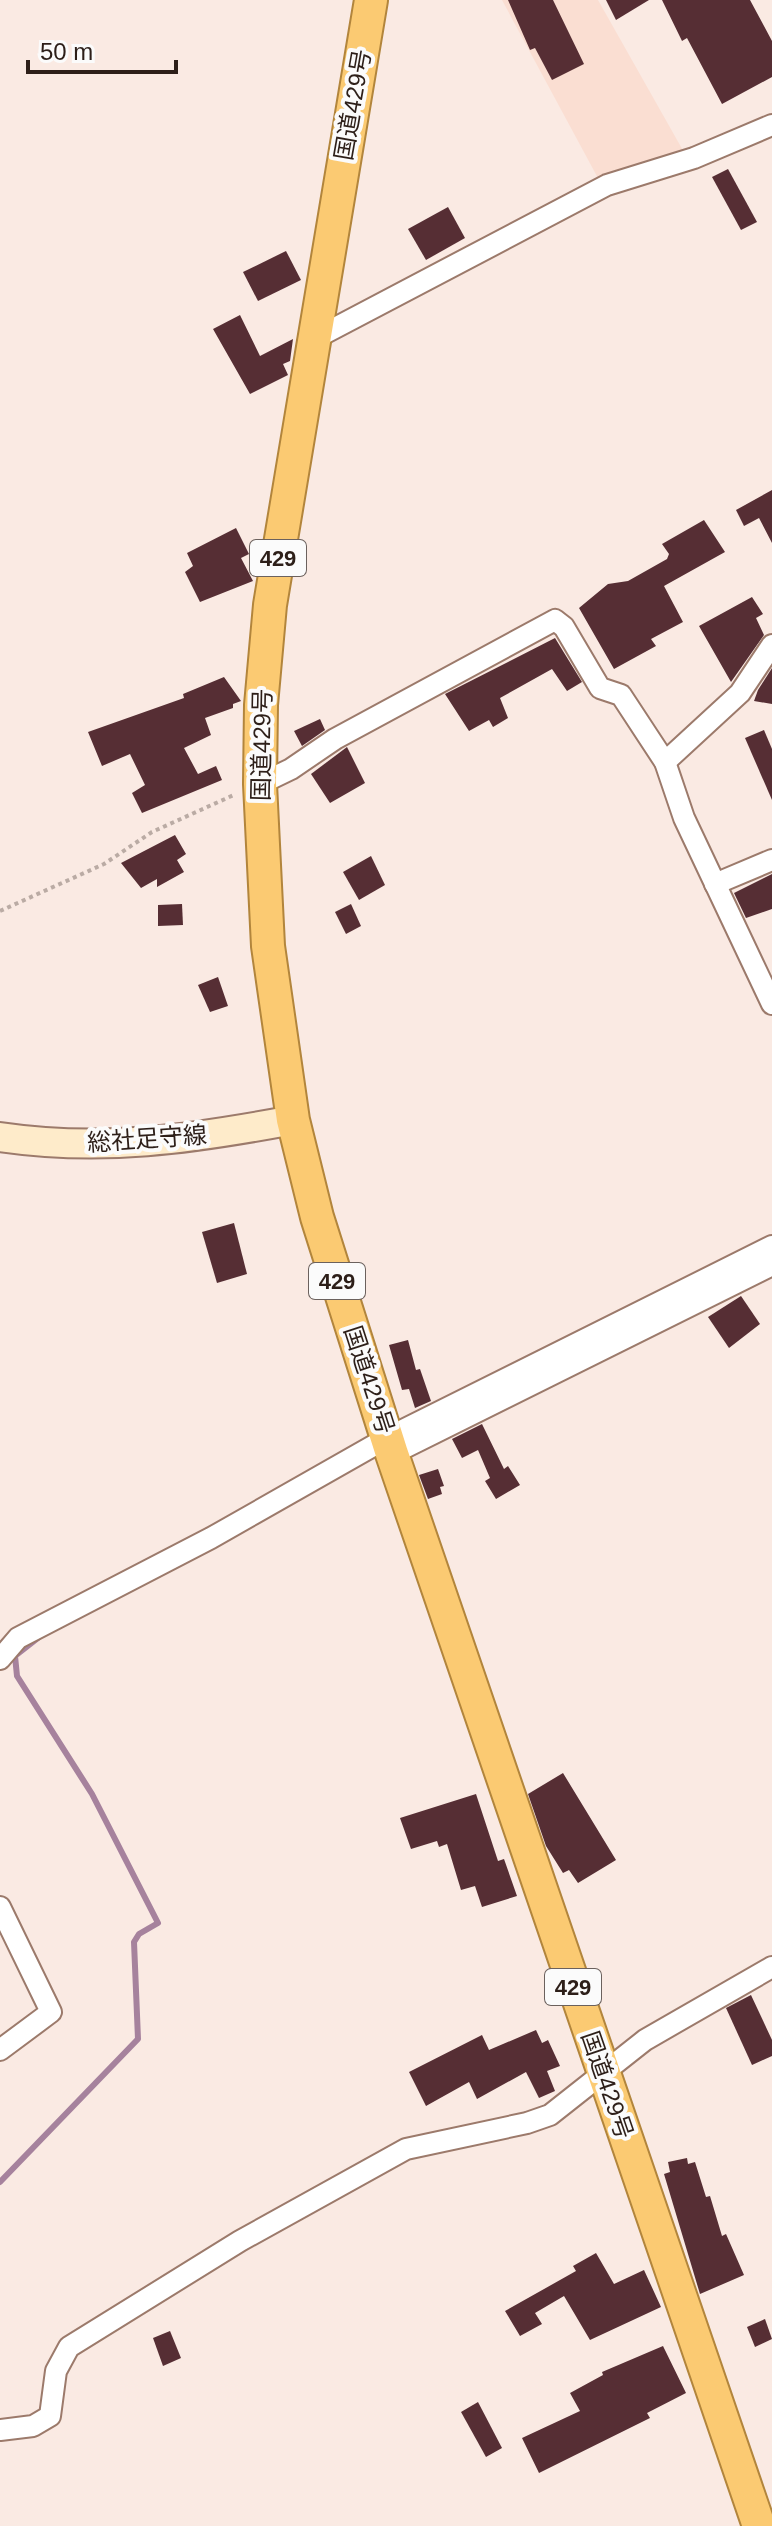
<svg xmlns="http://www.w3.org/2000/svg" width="772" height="2526" font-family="Helvetica,'Noto Sans JP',sans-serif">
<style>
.built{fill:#faded2}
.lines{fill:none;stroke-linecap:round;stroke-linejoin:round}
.stream{stroke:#a6829d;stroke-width:6}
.building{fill:#562e34}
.minor-casing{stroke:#9c7a6b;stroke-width:24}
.secondary-casing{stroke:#9c7a6b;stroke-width:32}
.trunk-casing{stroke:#b2853c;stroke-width:36}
.path{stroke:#baaba4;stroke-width:4;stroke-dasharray:4 4;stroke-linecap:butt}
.minor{stroke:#fff;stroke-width:20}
.secondary{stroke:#feebca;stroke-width:28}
.trunk{stroke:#fbca72;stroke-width:32}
.labels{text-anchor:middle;stroke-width:8;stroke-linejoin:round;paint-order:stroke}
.shield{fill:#fbfbfb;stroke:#6b615d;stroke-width:2}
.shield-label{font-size:22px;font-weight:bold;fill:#2d1f19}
.street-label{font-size:24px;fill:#2d1f19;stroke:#fbfbfb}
</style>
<rect width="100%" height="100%" fill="#faeae3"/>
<polygon class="built" points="502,0 598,0 685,154 599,180"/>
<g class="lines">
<polyline class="stream" points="0,2182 138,2039 134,1942 139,1934 158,1923 92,1794 17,1676 15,1656 38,1638"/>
</g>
<g class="building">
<polygon points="508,0 553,0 584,64 552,80 535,48 530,50"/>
<polygon points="606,0 649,0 616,20"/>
<polygon points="662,0 750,0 772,41 772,77 722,104 687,38 682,41"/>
<polygon points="728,169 757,222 741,230 712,177"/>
<polygon points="448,207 465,238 426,260 408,229"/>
<polygon points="286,251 301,280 258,301 243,272"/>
<polygon points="240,315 260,356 293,339 290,361 283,364 288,375 250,394 213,329"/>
<polygon points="772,490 772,543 759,518 744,526 736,510"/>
<polygon points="704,520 725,552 664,586 683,622 651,639 656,646 614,669 579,608 608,584 628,581 667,559 669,554 662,544"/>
<polygon points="236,528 249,554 241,558 253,581 200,602 185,572 193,566 187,553"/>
<polygon points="752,597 763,614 756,618 764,635 731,682 699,626"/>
<polygon points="555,638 582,682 567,691 552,669 500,698 508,718 493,727 489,720 469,731 445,694"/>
<polygon points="772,668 772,704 754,701 758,690"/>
<polygon points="224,677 241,701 233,704 233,708 205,718 211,735 184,748 198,774 216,766 222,780 142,813 132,793 145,785 130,754 102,766 88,732 184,698 183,694"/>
<polygon points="320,719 325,730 302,746 294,731"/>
<polygon points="764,730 772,749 772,800 745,738"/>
<polygon points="347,747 365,783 330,803 311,774"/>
<polygon points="175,835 186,854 177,860 184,872 157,887 157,879 141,888 121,863"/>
<polygon points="371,856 385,885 359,900 343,872"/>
<polygon points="772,874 772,909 746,918 734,893"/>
<polygon points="182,904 183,925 158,926 158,905"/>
<polygon points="351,904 361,926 346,934 335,912"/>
<polygon points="218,977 228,1006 210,1012 198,985"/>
<polygon points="234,1223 247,1274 217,1283 202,1232"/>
<polygon points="741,1296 760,1324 729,1348 708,1317"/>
<polygon points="408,1340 416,1370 420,1369 431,1401 415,1408 409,1389 402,1390 389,1345"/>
<polygon points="482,1424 504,1469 508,1466 520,1485 496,1499 485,1481 490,1478 478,1450 462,1458 452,1439"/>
<polygon points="438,1469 444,1486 440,1487 442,1494 428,1499 419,1475"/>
<polygon points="563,1773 616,1860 578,1883 569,1870 563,1873 546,1846 528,1794"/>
<polygon points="476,1794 498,1861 504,1859 517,1896 482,1907 475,1886 461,1890 447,1844 439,1847 437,1841 411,1849 400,1818"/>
<polygon points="751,1995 772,2040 772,2056 752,2065 726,2008"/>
<polygon points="536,2030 542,2043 548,2040 560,2066 547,2071 555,2091 539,2098 526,2072 477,2099 469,2082 426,2106 409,2072 482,2035 489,2050"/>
<polygon points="687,2158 688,2164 695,2162 706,2197 710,2196 722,2236 726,2234 744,2275 700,2294 664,2174 670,2172 668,2162"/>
<polygon points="596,2253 614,2284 644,2270 661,2307 590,2340 564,2296 535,2313 542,2324 520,2336 505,2311 576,2271 573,2266"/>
<polygon points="765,2319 772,2339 755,2347 747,2327"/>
<polygon points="170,2331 181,2358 163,2366 153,2338"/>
<polygon points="663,2346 686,2393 647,2413 650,2418 539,2473 522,2438 580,2411 570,2393 603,2375 602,2372"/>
<polygon points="478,2402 502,2448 486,2457 461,2412"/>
</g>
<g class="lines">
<g class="minor-casing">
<g id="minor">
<polyline points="314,339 607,185 694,158 772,125"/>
<polyline points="665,762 740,693 772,645"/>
<polyline points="260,784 291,769 335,739 555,620 564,627 600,688 621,695 665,762 684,818 772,1004"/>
<polyline points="715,884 772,860"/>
<polyline points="392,1454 772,1265"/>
<polyline points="0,1659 18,1638 211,1538 387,1438 772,1246"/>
<polyline points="0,1907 51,2012 0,2050"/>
<polyline points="0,2430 33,2426 50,2416 56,2371 69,2347 240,2241 406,2149 527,2123 550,2115 645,2040 772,1967"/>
</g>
</g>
<g class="secondary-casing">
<path id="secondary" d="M 0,1137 C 102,1152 192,1139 293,1120"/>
</g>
<g class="trunk-casing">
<polyline id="trunk" points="371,0 270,605 261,705 260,784 268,946 293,1120 317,1217 392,1454 759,2526"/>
</g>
<polyline class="path" points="0,911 104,864 152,832 236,794"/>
<use href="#minor" class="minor"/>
<use href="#secondary" class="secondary"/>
<use href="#trunk" class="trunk"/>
</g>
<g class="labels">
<g class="shield">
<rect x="250" y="540" width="56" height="36" rx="6"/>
<rect x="309" y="1263" width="56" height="36" rx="6"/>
<rect x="545" y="1969" width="56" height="36" rx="6"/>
</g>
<g class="shield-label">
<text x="278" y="566">429</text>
<text x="337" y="1289">429</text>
<text x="573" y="1995">429</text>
</g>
<g class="street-label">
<text transform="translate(353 105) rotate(-80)" y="8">国道429号</text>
<text transform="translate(262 745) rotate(-89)" y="8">国道429号</text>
<text transform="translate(147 1139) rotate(-4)" y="8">総社足守線</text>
<text transform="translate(369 1380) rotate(72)" y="8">国道429号</text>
<text transform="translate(607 2085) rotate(71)" y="8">国道429号</text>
</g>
</g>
<path d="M28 60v12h148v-12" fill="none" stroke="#2d1f19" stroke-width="4"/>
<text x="40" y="60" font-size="24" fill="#2d1f19" stroke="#fbfbfb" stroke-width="6" paint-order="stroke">50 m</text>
</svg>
